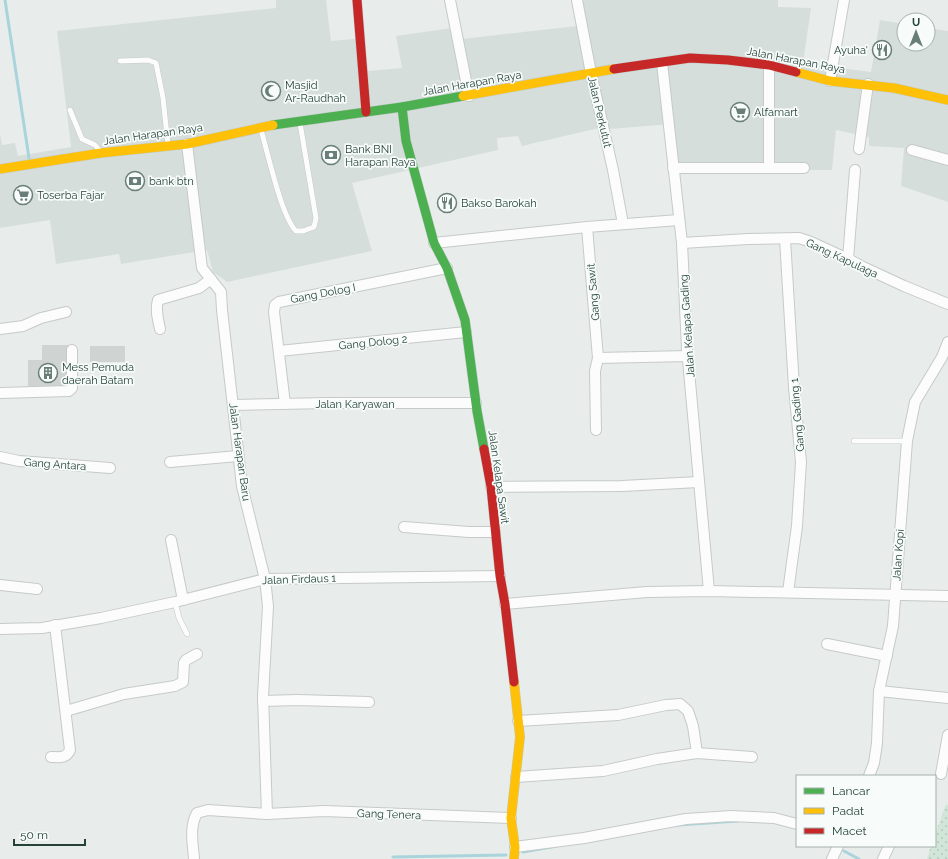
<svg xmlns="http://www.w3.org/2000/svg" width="948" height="859" font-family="Raleway,sans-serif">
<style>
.built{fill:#d6dedb}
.park{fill:url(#park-dots)}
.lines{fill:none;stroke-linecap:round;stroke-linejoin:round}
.stream{stroke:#a9d4db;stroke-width:3}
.building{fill:#cfd4d2}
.lane-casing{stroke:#c5cac8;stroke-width:6}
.street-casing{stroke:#c5cac8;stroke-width:12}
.fast-casing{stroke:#c3cbc8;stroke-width:10}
.slow-casing{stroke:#c3cbc8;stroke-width:10}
.jam-casing{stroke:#c3cbc8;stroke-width:10}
.lane{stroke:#fcfcfc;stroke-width:5}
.street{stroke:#fcfcfc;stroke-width:10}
.fast{stroke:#4caf50;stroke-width:9}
.slow{stroke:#ffc107;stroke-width:9}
.jam{stroke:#c62828;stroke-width:9}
.labels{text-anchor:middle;stroke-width:3.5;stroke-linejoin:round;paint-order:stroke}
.poi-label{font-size:11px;fill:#24423a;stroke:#f7fbf9;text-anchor:start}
.street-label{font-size:11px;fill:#24423a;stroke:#f7fbf9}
</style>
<defs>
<pattern id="park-dots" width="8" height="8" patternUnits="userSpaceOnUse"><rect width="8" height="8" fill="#d1e6d8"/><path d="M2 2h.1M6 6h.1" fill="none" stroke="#b3c6ba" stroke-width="1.8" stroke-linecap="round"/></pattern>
</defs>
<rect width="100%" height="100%" fill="#e8edeb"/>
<polygon class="built" points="276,0 326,0 331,41 364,38 368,71 402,68 396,36 459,27 462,39 577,26 573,0 778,0 778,7 811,8 803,63 871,72 880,20 904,24 904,44 928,44 928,28 948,31 948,202 901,186 904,148 869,146 869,137 836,130 832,170 676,170 671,124 610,129 599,128 522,146 518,136 497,138 498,150 352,183 372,251 227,282 213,272 207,250 121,264 119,254 56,264 50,220 0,228 0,134 2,145 15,143 18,156 71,147 57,31 276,8"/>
<polygon class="park" points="946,804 948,805 948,859 927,859 931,846 935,846 935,835"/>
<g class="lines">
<g class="stream">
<polyline points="5,0 29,158"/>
<polyline points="678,825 738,821"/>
<polyline points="844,851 859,859"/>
<polyline points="523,852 557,846"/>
<polyline points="393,857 506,855"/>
</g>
</g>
<g class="building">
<polygon points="42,345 68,345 68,386 28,386 28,360 42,360"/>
<rect x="90" y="346" width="35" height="16"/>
</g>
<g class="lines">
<g class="lane-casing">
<g id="lane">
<polyline points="120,61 148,60 156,63 163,98 168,145"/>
<polyline points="70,110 82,139 95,145 100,151"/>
<path d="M 261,130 C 268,153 281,216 296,231 L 303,231 L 314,227 L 316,218 L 300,123"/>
<polyline points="854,441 907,441"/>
<polyline points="175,602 179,618 187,634"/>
</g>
</g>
<g class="street-casing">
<g id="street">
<polyline points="450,0 469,96"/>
<polyline points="577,0 591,73 613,170 623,224"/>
<polyline points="662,63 682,243 687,349 709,591"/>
<polyline points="769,65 769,168"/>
<polyline points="830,81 844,0"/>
<polyline points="187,144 202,268 221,292 222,310 242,486 265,579 268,606 263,696 267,814"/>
<polyline points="859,149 868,84"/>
<polyline points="912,150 948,160"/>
<polyline points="673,168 804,168"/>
<polyline points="587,227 598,358 595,371 596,430"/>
<polyline points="785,239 794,387 801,462 797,526 788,592"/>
<polyline points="434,243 587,227 679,220"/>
<polyline points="682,243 748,239 799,238 811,242 848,259 863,267 904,286 948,304"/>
<polyline points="848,259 855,170"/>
<polyline points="0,329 23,326 41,318 66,312"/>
<path d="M 160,329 C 158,319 155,310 158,300 L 199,288 L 211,279"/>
<polyline points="279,351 466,332"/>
<polyline points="598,358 688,356"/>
<polyline points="0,393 69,391 72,388 72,350"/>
<polyline points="285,404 274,312 275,305 279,302 447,268"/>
<polyline points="234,405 329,403 476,403"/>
<polyline points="0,457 19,461 110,468"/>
<polyline points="170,462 238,456"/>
<polyline points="491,487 622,486 699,482"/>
<polyline points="404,527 469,532 495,532"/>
<polyline points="171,540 183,600"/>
<polyline points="0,585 37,589"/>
<polyline points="505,604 647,592 709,591 948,596"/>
<polyline points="0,629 42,628 101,618 175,602 265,579 500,576"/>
<polyline points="827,644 887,656"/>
<polyline points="879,691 948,698"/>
<polyline points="263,701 297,700 369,702"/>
<polyline points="66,711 124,694 175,686 183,682 184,663 186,660 197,654"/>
<polyline points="518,721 618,715 666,705 680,704 688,711 693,726 697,753"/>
<path d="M 51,757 C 59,757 66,759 70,750 L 55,625"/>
<polyline points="941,774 948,735"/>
<polyline points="869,776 874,763 877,743 879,691 893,626 907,441 915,402 942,357 948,342"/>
<polyline points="516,777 603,771 657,759 697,753 752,757"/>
<polyline points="515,847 584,838 686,819 731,816 774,818 797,824"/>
<path d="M 194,859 C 193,844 189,827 197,813 L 208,810 L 267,814 L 324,811 L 511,818"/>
<polyline points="832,859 838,846"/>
<polyline points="883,859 889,846"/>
</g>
</g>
<g class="fast-casing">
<g id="fast">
<polyline points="402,107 406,141 434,243 447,268 465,320 477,411 484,449"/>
<polyline points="273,125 402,107 463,96"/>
</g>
</g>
<g class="slow-casing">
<g id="slow">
<polyline points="796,72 830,81 894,88 948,100"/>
<polyline points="463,96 614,69"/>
<polyline points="0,169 101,153 187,144 273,125"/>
<polyline points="514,682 520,737 511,818 515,847 514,859"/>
</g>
</g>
<g class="jam-casing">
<g id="jam">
<polyline points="357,0 366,112"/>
<polyline points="614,69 690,58 728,60 769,65 796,72"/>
<polyline points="484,449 491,487 500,576 505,604 514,682"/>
</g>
</g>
<use href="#lane" class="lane"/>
<use href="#street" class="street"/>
<use href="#fast" class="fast"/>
<use href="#slow" class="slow"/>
<use href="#jam" class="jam"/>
</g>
<defs>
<g id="restaurant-ring" transform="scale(1)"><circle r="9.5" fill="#f7fbf9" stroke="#697e78" stroke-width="1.5"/><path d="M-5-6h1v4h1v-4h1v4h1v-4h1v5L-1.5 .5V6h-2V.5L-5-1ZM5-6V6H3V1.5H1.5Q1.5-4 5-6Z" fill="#697e78"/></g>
<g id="mosque-ring" transform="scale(1)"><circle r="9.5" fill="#f7fbf9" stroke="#697e78" stroke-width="1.5"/><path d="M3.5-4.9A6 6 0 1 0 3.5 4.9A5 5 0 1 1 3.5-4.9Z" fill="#697e78"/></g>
<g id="supermarket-ring" transform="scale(1)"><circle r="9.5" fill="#f7fbf9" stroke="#697e78" stroke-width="1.5"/><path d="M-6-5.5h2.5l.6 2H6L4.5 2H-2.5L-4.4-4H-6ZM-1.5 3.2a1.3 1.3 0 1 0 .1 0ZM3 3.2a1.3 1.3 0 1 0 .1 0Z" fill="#697e78"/></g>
<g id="bank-ring" transform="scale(1)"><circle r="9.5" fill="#f7fbf9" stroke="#697e78" stroke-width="1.5"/><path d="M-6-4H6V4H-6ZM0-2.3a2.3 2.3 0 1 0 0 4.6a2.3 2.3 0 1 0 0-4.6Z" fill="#697e78"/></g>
<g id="building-ring" transform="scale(1)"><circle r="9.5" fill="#f7fbf9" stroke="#697e78" stroke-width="1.5"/><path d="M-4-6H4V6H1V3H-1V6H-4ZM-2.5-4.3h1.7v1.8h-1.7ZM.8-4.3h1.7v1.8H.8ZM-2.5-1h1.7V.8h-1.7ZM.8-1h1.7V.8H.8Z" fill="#697e78"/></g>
</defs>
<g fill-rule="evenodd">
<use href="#restaurant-ring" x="882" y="50"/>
<use href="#mosque-ring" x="271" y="91"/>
<use href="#supermarket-ring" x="740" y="112"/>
<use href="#bank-ring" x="331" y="155"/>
<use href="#bank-ring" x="135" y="181"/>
<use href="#supermarket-ring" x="23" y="195"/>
<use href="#restaurant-ring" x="447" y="203"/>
<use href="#building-ring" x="48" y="373"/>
</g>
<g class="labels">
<g class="poi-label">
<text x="868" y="54" text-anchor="end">Ayuha'</text>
<text x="285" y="89">Masjid<tspan x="285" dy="13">Ar-Raudhah</tspan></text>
<text x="754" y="116">Alfamart</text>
<text x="345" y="153">Bank BNI<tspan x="345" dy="13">Harapan Raya</tspan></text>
<text x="149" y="185">bank btn</text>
<text x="37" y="199">Toserba Fajar</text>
<text x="461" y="207">Bakso Barokah</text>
<text x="62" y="371">Mess Pemuda<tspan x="62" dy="13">daerah Batam</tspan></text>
</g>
<g class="street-label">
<text transform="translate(796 60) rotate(11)" y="4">Jalan Harapan Raya</text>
<text transform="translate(472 83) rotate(-10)" y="4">Jalan Harapan Raya</text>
<text transform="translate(600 112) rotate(77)" y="4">Jalan Perkutut</text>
<text transform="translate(153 134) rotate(-8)" y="4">Jalan Harapan Raya</text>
<text transform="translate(842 258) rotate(25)" y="4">Gang Kapulaga</text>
<text transform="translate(593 292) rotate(-95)" y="4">Gang Sawit</text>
<text transform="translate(323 293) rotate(-11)" y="4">Gang Dolog I</text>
<text transform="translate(687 326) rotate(-94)" y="4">Jalan Kelapa Gading</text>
<text transform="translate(373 342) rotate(-6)" y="4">Gang Dolog 2</text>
<text x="355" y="408">Jalan Karyawan</text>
<text transform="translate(797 415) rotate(-95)" y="4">Gang Gading 1</text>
<text transform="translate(240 452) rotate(82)" y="4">Jalan Harapan Baru</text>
<text transform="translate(55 464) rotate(4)" y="4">Gang Antara</text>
<text transform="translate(499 477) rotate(82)" y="4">Jalan Kelapa Sawit</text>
<text transform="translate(898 555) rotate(-86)" y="4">Jalan Kopi</text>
<text transform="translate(299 579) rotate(-2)" y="4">Jalan Firdaus 1</text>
<text transform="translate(389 814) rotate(2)" y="4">Gang Tenera</text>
</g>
</g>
<rect x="796" y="775" width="140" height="72" fill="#f7fbf9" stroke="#a3b1ad"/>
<rect x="804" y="788" width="20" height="6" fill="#4caf50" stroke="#a3b1ad"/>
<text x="832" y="795" font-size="12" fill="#24423a">Lancar</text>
<rect x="804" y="808" width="20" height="6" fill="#ffc107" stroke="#a3b1ad"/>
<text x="832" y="815" font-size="12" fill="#24423a">Padat</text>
<rect x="804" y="828" width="20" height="6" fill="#c62828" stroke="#a3b1ad"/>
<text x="832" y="835" font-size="12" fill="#24423a">Macet</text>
<g transform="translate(916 32)"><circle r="19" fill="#f7fbf9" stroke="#a3b1ad"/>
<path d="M0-3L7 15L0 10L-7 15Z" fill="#697e78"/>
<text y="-6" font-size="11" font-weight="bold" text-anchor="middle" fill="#24423a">U</text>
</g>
<path d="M14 839v6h71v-6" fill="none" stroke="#24423a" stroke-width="2"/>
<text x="20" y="839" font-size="12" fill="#24423a" stroke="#f7fbf9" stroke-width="3" paint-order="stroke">50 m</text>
</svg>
